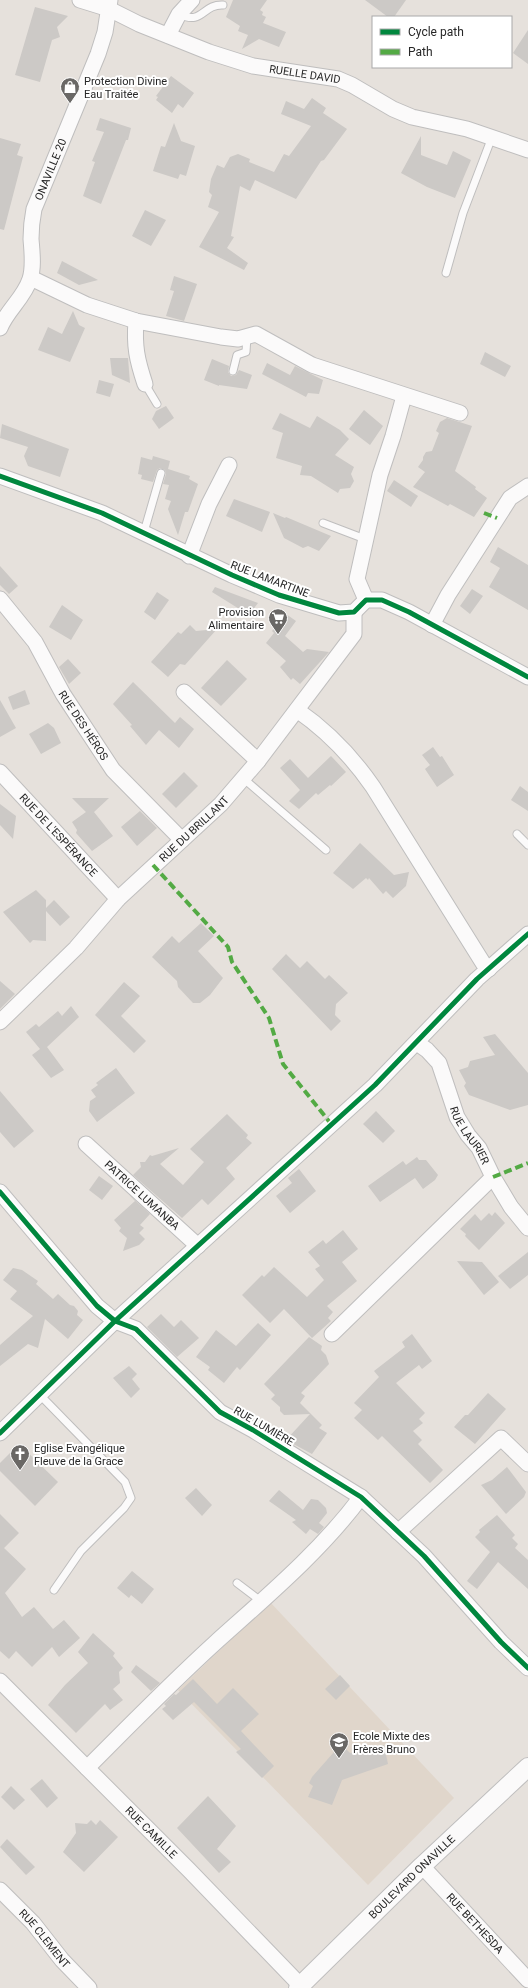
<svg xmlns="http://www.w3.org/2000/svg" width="528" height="1988" font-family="Roboto,sans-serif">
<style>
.education{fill:#e0d6cb}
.building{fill:#ccc9c6}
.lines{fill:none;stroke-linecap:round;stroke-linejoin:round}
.service-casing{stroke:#bfbebe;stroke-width:9}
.minor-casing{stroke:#bfbebe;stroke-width:17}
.tertiary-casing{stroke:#bfbebe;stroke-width:20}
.service{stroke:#fbfafa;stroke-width:7}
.minor{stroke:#fbfafa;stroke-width:15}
.tertiary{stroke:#fbfafa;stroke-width:18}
.quiet{stroke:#53aa44;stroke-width:4;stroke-dasharray:8 4;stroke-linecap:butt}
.cycleway-casing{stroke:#fff;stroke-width:8}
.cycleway{stroke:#00873e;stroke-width:5}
.labels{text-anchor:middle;stroke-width:4;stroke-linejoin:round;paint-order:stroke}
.street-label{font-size:11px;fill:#272727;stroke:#fff}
.poi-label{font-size:11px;fill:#272727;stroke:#fff;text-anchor:start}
</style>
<rect width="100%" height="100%" fill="#e6e1dc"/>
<polygon class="education" points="270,1602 454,1798 368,1885 178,1690"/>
<g class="building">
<polygon points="233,0 267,0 260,10 263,12 262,15 266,17 263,23 286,32 279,47 259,39 242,49 248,35 238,31 240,26 226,17"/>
<polygon points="365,0 406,0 394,17 388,17"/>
<polygon points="35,7 68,16 57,27 60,37 52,40 40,82 15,75"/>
<polygon points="528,30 528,64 513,53"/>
<polygon points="171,76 194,93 183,108 178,104 172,113 156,100 158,97 156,96"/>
<polygon points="312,98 326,108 323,113 347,129 324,160 321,161 296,199 255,180 250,191 240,186 231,236 234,237 227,248 248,263 244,270 199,247 219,212 208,207 212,195 209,192 211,179 217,165 224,168 230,157 238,154 250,159 249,162 274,172 284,154 289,156 311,126 281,114 286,101 304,109"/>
<polygon points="100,118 131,128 128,140 126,140 101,204 83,196 95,162 92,161 104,132 96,130"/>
<polygon points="174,123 181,141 195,146 186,176 180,174 178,179 153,171 161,146 165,147"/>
<polygon points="421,136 421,155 447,165 453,151 471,160 455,198 427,187 401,173"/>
<polygon points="0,138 21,144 17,155 23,157 4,230 0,229"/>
<polygon points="145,210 166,220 151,246 132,236"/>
<polygon points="62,261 98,280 79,285 57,273"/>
<polygon points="174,276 197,284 184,321 166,316 174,291 170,290"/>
<polygon points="73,311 79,325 85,328 70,362 38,350 48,327 62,334"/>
<polygon points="485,352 511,366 505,377 480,364"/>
<polygon points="110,358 128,358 130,383 112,375"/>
<polygon points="212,359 229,366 228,372 231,376 236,375 239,370 252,375 247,389 219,385 219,386 204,380"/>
<polygon points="267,363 290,375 295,366 323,380 319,394 308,393 306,397 262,374"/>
<polygon points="99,380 114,384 110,397 96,393"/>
<polygon points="166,406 174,418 159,429 152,419 156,411"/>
<polygon points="364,410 383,426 370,445 349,429"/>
<polygon points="280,413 310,428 317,416 340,430 349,439 335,455 354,467 351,474 354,481 350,488 340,489 338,493 311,476 300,475 302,466 276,458 283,433 272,429"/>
<polygon points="447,418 472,426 455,471 476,487 475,489 487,498 474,517 450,504 448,506 413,487 425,472 418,467 423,460 423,457 426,452 432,451 439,433 436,431 440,422"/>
<polygon points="2,424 69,449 60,477 28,466 24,456 28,447 0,438"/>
<polygon points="153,456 170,461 168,469 190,476 189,479 198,484 188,512 185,512 178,535 168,509 171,501 165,499 169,485 163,484 166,474 165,470 160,468 157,470 153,482 141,479 142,475 138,474 141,457 152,460"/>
<polygon points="394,480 418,496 411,507 387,491"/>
<polygon points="234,499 270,512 262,532 226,516"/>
<polygon points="273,513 285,518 286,517 331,536 319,551 308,546 303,548 284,538"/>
<polygon points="498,547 528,565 528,610 489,587 500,568 490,562"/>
<polygon points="0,566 18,586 9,594 0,585"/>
<polygon points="215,587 258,603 249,615 212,592"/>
<polygon points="472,589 483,596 470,614 460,606"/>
<polygon points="157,592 169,600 155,620 144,612"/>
<polygon points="62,605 83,620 71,640 49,627"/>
<polygon points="286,614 296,621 285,636 303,652 307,649 329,652 300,684 293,678 291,680 280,667 286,661 266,643 274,633 272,631"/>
<polygon points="190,625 196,631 217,629 185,665 180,664 168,677 151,662 178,632 181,634"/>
<polygon points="68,659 81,673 69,684 59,667"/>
<polygon points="227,660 247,679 221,706 201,688"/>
<polygon points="133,682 175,723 180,717 194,729 179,748 159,730 146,745 130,726 132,725 113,704"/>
<polygon points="25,690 30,704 13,710 8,697"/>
<polygon points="0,700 16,728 0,737"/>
<polygon points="48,723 54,728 61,743 41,754 29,734"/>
<polygon points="433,747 440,757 442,756 454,775 437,787 425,769 430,765 422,755"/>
<polygon points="331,756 346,772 331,786 330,785 318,795 316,793 299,809 289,801 300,790 280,768 290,759 308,778"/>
<polygon points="184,772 198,786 176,808 162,794"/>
<polygon points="520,786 528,792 528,811 511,800"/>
<polygon points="72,798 109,798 94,812 113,836 92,851 76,833 77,830 72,822 86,812"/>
<polygon points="0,804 16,816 13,839 0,825"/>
<polygon points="140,811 157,828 137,846 121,827"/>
<polygon points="360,843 394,875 409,872 406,886 393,898 386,891 383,894 369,878 368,880 366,878 353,889 333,873"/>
<polygon points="36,890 46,900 46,908 54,900 70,917 60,926 46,911 46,941 33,940 30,943 3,912"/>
<polygon points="201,923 214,936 198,951 223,978 210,995 200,1003 193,1003 178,987 177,981 152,957 172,936 179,943"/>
<polygon points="286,954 300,968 307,961 325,979 329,975 348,993 336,1004 335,1015 341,1021 331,1031 272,969"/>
<polygon points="0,981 15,994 0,1009"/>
<polygon points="124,982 140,996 121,1016 146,1041 134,1053 95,1015"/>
<polygon points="71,1006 79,1017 47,1047 64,1070 51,1078 32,1055 40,1049 26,1032 36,1024 39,1027 58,1011 62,1016"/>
<polygon points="495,1034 528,1073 528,1105 510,1110 469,1095 464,1086 466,1083 459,1070 468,1067 470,1061 495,1055 483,1037"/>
<polygon points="116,1068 135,1093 97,1122 89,1111 90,1101 96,1097 91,1090 98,1085 96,1083"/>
<polygon points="0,1091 34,1131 14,1148 0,1132"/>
<polygon points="376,1111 395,1131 383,1143 363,1124"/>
<polygon points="227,1114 248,1135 246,1138 252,1143 226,1168 235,1179 208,1205 202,1199 182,1218 133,1175 141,1167 140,1162 145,1162 150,1155 152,1156 179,1148 160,1164 183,1185 204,1162 190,1149"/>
<polygon points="417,1157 419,1160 426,1160 438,1175 435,1180 423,1189 415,1178 380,1202 368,1186 403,1161 406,1165"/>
<polygon points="299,1169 316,1191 290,1213 276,1196 292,1183 288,1178"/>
<polygon points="99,1176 113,1186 102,1200 89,1190"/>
<polygon points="129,1195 150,1214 140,1225 144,1228 139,1233 145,1239 139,1245 123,1251 127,1238 119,1231 121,1228 114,1220 135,1201"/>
<polygon points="495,1212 505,1223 479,1250 465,1236 466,1234 460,1229 475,1214 481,1221 489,1213 492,1216"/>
<polygon points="343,1230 358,1249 342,1262 357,1281 327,1306 333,1312 328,1318 331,1321 312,1338 284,1309 270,1323 242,1295 262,1275 264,1277 274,1267 307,1297 324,1280 315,1269 320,1266 308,1252 323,1240 326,1244"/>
<polygon points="528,1252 528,1275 510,1289 498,1276"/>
<polygon points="457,1261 482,1262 499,1282 484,1295"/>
<polygon points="13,1268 22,1270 38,1281 36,1284 53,1299 58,1294 70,1305 74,1306 78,1311 77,1315 83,1320 68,1339 45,1319 38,1348 28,1344 0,1366 0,1345 33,1316 10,1299 17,1291 3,1280"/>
<polygon points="161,1314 174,1327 181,1320 199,1338 177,1357 147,1327"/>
<polygon points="258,1323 271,1335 240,1370 237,1367 224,1383 208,1370 210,1367 196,1357 216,1330 236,1346"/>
<polygon points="412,1334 432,1361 422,1369 419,1365 396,1383 425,1413 419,1419 423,1423 413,1431 422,1440 418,1444 443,1470 430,1483 382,1436 378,1440 354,1418 362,1410 354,1403 379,1377 374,1371 405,1347 402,1342"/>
<polygon points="309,1337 322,1346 321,1350 326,1355 329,1364 301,1393 305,1396 300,1403 322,1425 319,1428 327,1433 312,1454 286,1440 310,1414 284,1415 280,1411 280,1407 271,1399 275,1395 264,1384"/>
<polygon points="129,1366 137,1374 132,1379 140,1389 131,1398 113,1378"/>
<polygon points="488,1393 506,1409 475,1444 454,1427 465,1415 468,1415"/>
<polygon points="19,1444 58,1482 35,1506 0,1471 0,1463"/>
<polygon points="507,1467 526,1492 524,1497 506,1514 481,1485 492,1480"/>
<polygon points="196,1488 212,1505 202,1516 185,1498"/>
<polygon points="279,1490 303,1510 311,1499 318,1500 326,1508 327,1513 319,1523 324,1527 318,1534 310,1529 306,1534 292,1522 296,1520 269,1501"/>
<polygon points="0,1514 19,1533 4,1548 26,1569 5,1593 22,1617 34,1607 53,1629 64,1620 80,1638 59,1657 52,1647 32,1667 16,1651 9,1659 0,1651"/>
<polygon points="497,1515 515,1535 512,1538 518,1544 515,1548 528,1560 528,1589 498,1562 477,1589 467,1581 490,1552 475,1537 480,1532 479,1530"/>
<polygon points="132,1571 154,1589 142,1604 131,1595 129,1598 117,1588"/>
<polygon points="93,1633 115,1653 113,1656 123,1668 119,1672 120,1683 113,1689 123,1700 110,1710 105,1704 76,1733 48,1705 65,1685 88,1663 78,1652"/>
<polygon points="136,1665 160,1683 151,1691 131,1672"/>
<polygon points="340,1675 350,1686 336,1700 325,1689"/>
<polygon points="193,1679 217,1704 233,1688 259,1714 241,1731 274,1766 262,1778 236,1752 241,1749 194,1702 173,1720 162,1709 166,1706 164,1704 174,1694 176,1695"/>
<polygon points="384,1745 388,1764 342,1780 332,1805 308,1797 313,1786 309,1783 312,1777 334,1752 346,1749 350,1753"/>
<polygon points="42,1779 58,1798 47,1808 30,1789"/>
<polygon points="11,1786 25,1800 14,1810 1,1797"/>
<polygon points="208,1796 236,1826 217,1849 231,1862 219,1873 177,1828"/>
<polygon points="91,1820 96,1825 100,1820 118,1837 84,1872 63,1852 76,1833 75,1823 87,1824"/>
<polygon points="7,1839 35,1867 26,1875 0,1847"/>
</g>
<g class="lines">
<g class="service-casing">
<g id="service">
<path d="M 179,14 C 203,26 202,4 223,5"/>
<polyline points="446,273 463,213 492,137"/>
<polyline points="233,371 237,355 246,352 247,336"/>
<polyline points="145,384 157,404"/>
<polyline points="323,523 365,539"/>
<polyline points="144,532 161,473"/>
<polyline points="243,778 326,850"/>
<polyline points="517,834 528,845"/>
<polyline points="40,1395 125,1482 131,1498 124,1508 81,1551 54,1590"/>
<polyline points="237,1583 262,1602"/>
</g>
</g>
<g class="minor-casing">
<g id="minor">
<path id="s1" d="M 80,0 L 109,9 L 139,24 L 209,52 L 253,66 L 338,79 L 352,85 L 393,109 L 412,117 L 467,129 L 528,150"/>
<polyline points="168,35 179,14 192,0"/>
<polyline points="31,278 87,305 136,321 221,337 238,339 256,334 312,365 460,413"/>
<path d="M 136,321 C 134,346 137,360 145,384"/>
<path id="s2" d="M 0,328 C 7,310 24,298 30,279 C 34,267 32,252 31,239 C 31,229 32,219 34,209 L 98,54 L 105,32 L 110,0"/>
<polyline points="0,476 102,513 232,575 279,595 339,613 354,612 366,600 382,600 409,612 528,677"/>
<polyline points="189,556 209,504 229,465"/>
<path id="s3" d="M 0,599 L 35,642 L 63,694 L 113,770 L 182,840"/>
<polyline points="366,600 357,579 380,475 393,436 404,396"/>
<polyline points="432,625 448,595 510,498 528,486"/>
<polyline points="184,692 258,761"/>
<path d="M 297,710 C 326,730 353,758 373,787 L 483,963 L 489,969"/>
<path id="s4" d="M 0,772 L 118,899"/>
<path id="s5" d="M 0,1022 L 76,948 L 118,899 L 221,804 L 258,761 L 354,634 L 354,612"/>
<path id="s6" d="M 417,1043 L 427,1050 L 439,1063 L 457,1117 L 468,1135 L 479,1148 L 493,1177 L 511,1207 L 528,1228"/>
<path id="s7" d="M 86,1144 L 198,1246"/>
<polyline points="0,1192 97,1306 115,1321 136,1329 220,1412 253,1430 361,1497 424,1556 501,1642 528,1668"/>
<polyline points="332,1334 493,1177"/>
<polyline points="0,1433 115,1321 375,1085 477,979 528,934"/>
<polyline points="398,1532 501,1438 528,1464"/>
<path id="s8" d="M 0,1681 L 189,1870 L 301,1986"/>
<path d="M 87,1768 C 129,1726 171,1683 215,1643 C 266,1597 320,1552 361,1497"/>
<path id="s9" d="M 422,1866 L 528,1980"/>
<path id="s10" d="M 0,1890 L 33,1923 L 62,1960 L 89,1988"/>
</g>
</g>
<g class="tertiary-casing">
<g id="tertiary">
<path id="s11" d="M 298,1988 L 422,1866 L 528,1767"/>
</g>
</g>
<use href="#service" class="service"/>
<use href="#minor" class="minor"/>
<use href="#tertiary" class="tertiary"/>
<g class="quiet">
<polyline points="484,513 497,518"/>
<polyline points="153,865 228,947 232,962 269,1018 283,1064 332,1125"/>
<polyline points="493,1177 528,1163"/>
</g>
<g class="cycleway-casing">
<g id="cycleway">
<polyline points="0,476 102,513 232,575 279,595 339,613 354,612 366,600 382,600 409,612 528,677"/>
<polyline points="0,1192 97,1306 115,1321 136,1329 220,1412 253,1430 361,1497 424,1556 501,1642 528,1668"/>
<polyline points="0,1433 115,1321 375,1085 477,979 528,934"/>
</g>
</g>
<use href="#cycleway" class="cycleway"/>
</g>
<defs>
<g id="shop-pin" transform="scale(1)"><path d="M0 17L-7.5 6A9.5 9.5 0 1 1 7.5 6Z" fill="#6a6866" stroke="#fff"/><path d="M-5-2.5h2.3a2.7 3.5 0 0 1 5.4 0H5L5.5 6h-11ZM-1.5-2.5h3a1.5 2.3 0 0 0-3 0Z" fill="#fff"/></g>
<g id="supermarket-pin" transform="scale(1)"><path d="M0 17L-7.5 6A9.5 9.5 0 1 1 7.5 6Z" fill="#6a6866" stroke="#fff"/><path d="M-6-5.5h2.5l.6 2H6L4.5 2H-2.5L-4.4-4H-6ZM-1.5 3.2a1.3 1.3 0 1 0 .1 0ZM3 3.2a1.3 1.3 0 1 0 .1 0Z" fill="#fff"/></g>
<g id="church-pin" transform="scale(1)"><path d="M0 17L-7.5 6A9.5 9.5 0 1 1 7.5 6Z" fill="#6a6866" stroke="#fff"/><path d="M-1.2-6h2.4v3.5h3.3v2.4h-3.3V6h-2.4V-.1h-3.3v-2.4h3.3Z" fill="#fff"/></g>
<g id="school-pin" transform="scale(1)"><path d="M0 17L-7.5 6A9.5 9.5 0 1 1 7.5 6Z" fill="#6a6866" stroke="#fff"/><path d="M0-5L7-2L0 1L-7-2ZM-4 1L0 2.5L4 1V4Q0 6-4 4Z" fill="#fff"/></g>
</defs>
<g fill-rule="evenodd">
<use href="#shop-pin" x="70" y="87"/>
<use href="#supermarket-pin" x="278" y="618"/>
<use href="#church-pin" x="20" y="1454"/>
<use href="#school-pin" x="339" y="1742"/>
</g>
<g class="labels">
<g class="street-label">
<text dy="4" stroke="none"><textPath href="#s1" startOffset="238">RUELLE DAVID</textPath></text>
<text dy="4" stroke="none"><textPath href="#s2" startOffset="171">ONAVILLE 20</textPath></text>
<text transform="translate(270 579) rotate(21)" y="4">RUE LAMARTINE</text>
<text dy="4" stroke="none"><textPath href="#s3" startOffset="152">RUE DES HÉROS</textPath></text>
<text dy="4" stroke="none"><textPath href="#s5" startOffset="274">RUE DU BRILLANT</textPath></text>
<text dy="4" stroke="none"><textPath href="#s4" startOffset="86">RUE DE L'ESPÉRANCE</textPath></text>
<text dy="4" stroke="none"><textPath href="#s6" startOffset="109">RUE LAURIER</textPath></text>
<text dy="4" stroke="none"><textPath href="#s7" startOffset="76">PATRICE LUMANBA</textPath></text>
<text transform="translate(264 1426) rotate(30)" y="4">RUE LUMIÈRE</text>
<text dy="4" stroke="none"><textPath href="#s8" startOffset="214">RUE CAMILLE</textPath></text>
<text dy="4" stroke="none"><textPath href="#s11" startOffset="159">BOULEVARD ONAVILLE</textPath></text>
<text dy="4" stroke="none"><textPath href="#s9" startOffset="78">RUE BETHESDA</textPath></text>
<text dy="4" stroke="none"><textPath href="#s10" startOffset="66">RUE CLEMENT</textPath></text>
</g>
<g class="poi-label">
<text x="84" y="85">Protection Divine<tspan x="84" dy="13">Eau Traitée</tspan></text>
<text x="264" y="616" text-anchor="end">Provision<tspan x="264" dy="13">Alimentaire</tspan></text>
<text x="34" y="1452">Eglise Evangélique<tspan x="34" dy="13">Fleuve de la Grace</tspan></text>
<text x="353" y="1740">Ecole Mixte des<tspan x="353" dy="13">Frères Bruno</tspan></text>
</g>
</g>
<rect x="372" y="16" width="140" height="52" fill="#ffffff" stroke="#a9a9a9"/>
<rect x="380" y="29" width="20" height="6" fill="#00873e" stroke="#a9a9a9"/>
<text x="408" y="36" font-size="12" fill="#272727">Cycle path</text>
<rect x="380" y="49" width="20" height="6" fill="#53aa44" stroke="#a9a9a9"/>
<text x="408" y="56" font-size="12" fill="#272727">Path</text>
</svg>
